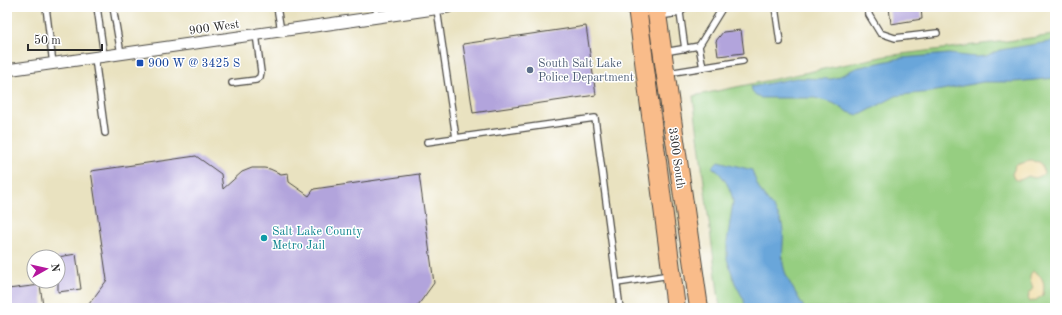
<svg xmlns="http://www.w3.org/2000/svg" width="1062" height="315" font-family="'Old Standard TT',serif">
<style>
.green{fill:#96ce81;stroke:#607c56}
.sand{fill:#eeda9e;stroke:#8c8264}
.water{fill:#69a6da;stroke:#4a6882}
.building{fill:#b2a4dc}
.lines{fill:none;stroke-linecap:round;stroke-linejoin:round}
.lane-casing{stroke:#484641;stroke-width:8}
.street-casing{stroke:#484641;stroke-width:13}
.primary-casing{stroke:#484641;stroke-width:20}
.lane{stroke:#fff;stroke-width:5.5}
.street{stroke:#fff;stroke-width:11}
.primary{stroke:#f9bc8a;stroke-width:18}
.transit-dot{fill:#1a4fb4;stroke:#fff;stroke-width:1.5}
.service-dot{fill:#5c6f8a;stroke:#fff;stroke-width:1.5}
.culture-dot{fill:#0f9aa8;stroke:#fff;stroke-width:1.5}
.labels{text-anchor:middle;stroke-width:3;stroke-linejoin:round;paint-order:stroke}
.street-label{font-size:12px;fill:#2b2b2b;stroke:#fff}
.transit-label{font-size:12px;fill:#164399;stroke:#fff;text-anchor:start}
.service-label{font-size:12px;fill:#4e5e75;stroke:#fff;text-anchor:start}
.culture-label{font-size:12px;fill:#0d838f;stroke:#fff;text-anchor:start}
</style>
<rect width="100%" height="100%" fill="#fff"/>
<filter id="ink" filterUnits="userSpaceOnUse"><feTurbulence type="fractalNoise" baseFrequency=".025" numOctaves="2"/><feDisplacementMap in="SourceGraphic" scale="8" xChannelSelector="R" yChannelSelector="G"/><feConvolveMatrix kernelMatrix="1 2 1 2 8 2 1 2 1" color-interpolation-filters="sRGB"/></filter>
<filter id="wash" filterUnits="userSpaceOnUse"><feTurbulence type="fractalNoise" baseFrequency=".012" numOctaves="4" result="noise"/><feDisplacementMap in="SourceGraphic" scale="16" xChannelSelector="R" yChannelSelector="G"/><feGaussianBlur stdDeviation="0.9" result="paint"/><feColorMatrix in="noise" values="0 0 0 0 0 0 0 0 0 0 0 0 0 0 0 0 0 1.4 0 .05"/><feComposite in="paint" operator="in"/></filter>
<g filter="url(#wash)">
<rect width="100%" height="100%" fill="#e9e2c0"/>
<polygon class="green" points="1055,35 1055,308 720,308 693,96 886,56"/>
<g class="sand">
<path d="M 1030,161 L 1040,162 L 1043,168 L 1044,173 C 1040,178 1033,179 1029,176 C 1023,178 1020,182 1014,179 L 1012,174 L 1016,165 Z"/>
<path d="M 1033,271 C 1044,276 1045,284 1043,295 L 1036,300 L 1030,302 L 1028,298 L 1030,292 L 1033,288 C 1031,281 1027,277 1033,271 Z"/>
</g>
<g class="water">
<polygon points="1055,41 1055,78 1015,82 983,82 931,92 902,95 896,96 862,114 858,115 848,112 833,103 815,98 761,98 753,93 751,87 796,78 832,79 838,77 856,68 901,58 949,54 976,57 986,56 1000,50"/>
<path d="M 718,161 L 752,170 C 755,179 758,188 763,195 C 770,204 777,211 781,221 C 786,235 781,249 783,264 C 786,281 797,293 804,308 L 745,308 L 744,300 L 735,283 L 727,259 L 727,242 L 733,202 C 732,190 723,174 712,167 Z"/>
</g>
<g id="blocks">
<g class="building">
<polygon points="889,7 921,7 922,19 891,24"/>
<polygon points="586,26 596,95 473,113 463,44"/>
<polygon points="741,30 744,53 718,56 716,41 723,32"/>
<polygon points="196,156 221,174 223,189 242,172 252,168 264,168 270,169 281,174 288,173 289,182 309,196 314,189 419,174 434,283 416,308 86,308 107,280 91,171"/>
<polygon points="76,254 81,289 58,292 58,257"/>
<polygon points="40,285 43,306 33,308 10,308 8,289"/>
</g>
</g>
</g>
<g filter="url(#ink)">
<use href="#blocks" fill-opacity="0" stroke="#484641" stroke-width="1"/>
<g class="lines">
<g class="lane-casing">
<g id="lane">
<polyline points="46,7 53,64"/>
<polyline points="97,7 104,56"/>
<polyline points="113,7 121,54"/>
<polyline points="277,7 281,31"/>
<polyline points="376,7 377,17"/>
<polyline points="775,7 780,42"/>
<polyline points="868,7 869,15 880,33 895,38 937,33"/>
<polyline points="437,9 456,138"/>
<polyline points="680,13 685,49"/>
<polyline points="659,16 680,13 685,7"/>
<polyline points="664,52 699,46"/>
<polyline points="95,58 105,133"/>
<polyline points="703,68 699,46 723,7"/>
<polyline points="668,73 743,61"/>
<polyline points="232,83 256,80 260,77 261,72 256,34"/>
<polyline points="427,142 595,118 620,308"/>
<polyline points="617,283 670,275"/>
</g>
</g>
<g class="street-casing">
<polyline id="street" points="7,70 448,7"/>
</g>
<g class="primary-casing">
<g id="primary">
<polyline points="637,7 676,308"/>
<polyline points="656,7 699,308"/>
</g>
</g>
<use href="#lane" class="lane"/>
<use href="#street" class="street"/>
<use href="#primary" class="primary"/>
</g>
</g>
<rect class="transit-dot" x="136" y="59" width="8" height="8" rx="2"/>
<circle class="service-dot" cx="530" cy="70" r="4"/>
<circle class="culture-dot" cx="264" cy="238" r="4"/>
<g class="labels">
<g class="street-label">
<text transform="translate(214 27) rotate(-8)" y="4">900 West</text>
<text transform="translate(677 158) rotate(82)" y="4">3300 South</text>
</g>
<g class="transit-label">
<text x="148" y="67">900 W @ 3425 S</text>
</g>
<g class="service-label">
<text x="538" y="67">South Salt Lake<tspan x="538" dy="14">Police Department</tspan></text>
</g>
<g class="culture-label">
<text x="272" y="235">Salt Lake County<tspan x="272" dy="14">Metro Jail</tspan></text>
</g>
</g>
<rect width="1062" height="315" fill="none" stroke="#fff" stroke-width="24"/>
<g transform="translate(46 269) rotate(82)"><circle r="19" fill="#ffffff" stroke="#aaaaaa"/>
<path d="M0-3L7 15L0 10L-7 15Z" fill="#b5179e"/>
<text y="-6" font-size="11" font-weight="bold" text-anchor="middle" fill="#2b2b2b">N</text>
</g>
<path d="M28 44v6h74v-6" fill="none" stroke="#2b2b2b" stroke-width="2"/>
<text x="34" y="44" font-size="12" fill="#2b2b2b" stroke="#ffffff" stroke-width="3" paint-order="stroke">50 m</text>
</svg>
